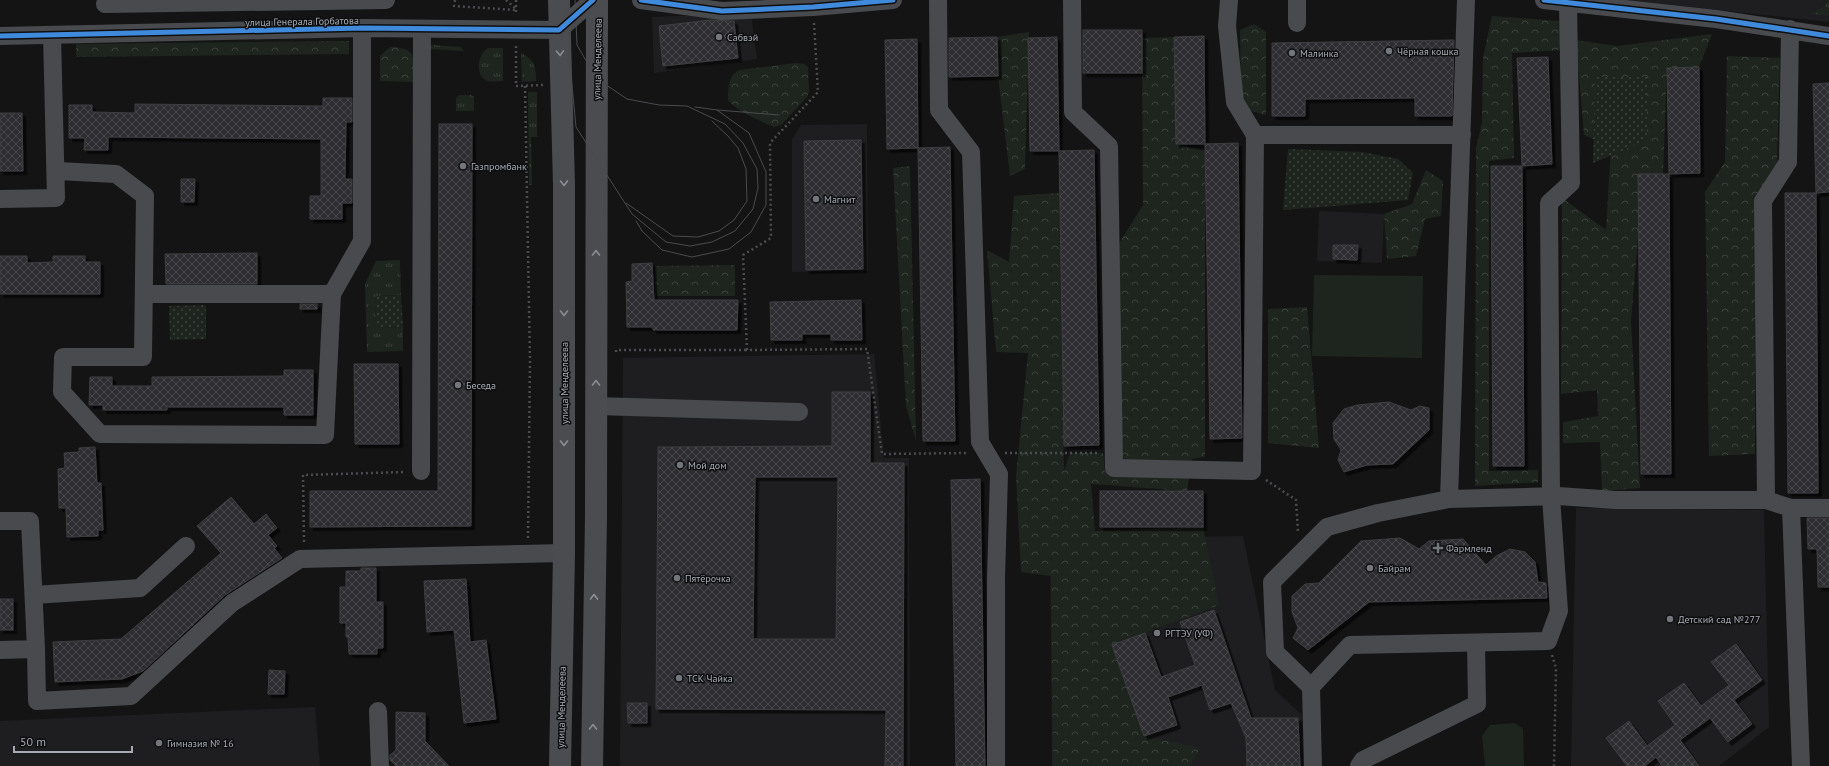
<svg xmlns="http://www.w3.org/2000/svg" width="1829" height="766" font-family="'PT Sans',sans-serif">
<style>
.built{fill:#1e1e20}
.grass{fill:url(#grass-tufts)}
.forest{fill:url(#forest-crowns)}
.park{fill:url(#park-dots)}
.pitch{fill:#1e251f}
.building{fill:url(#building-cross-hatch);stroke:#3d3e41;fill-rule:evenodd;filter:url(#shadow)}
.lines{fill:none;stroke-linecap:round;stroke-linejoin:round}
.path{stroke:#4a4c4f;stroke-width:2.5;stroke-dasharray:2 3;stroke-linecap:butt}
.minor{stroke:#494a4d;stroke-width:18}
.major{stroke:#4b4c4f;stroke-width:22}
.tram{stroke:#4a4b4d;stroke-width:1}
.cycleway-casing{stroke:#0f0f10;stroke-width:8}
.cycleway{stroke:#408adc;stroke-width:5}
.oneway{stroke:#8b8e96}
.poi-dot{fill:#74767d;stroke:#0f0f10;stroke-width:1.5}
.labels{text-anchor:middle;stroke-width:3;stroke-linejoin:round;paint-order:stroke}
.street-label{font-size:10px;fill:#a7aab5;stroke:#0f0f10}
.poi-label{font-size:10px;fill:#a7aab5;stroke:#0f0f10;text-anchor:start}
</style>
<defs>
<pattern id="grass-tufts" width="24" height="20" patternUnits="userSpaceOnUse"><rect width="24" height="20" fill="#1e251f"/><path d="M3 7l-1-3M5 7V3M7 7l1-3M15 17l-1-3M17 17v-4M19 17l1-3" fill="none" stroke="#3c423d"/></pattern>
<pattern id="forest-crowns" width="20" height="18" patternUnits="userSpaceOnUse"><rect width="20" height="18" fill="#1e251f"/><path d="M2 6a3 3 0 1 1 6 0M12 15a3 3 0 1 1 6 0" fill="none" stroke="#3c423d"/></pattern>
<pattern id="park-dots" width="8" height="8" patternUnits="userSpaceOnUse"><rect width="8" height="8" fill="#1e251f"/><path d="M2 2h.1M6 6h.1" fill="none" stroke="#3c423d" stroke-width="1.8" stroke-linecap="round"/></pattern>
<pattern id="building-cross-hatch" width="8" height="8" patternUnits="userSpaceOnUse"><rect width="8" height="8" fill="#2f2f30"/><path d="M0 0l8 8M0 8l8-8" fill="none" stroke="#4a4a4c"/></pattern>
<filter id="shadow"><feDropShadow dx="3.5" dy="3.5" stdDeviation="0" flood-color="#0009"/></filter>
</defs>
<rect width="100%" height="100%" fill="#141415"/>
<g class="built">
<polygon points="1627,0 1829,0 1829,22"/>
<polygon points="751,13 757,59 654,73 652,17"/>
<polygon points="867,124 868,271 792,272 792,139 801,125"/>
<polygon points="1319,211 1384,214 1382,263 1317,261"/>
<polygon points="874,354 884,458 909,458 910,766 620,766 623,358"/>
<polygon points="1576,508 1764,510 1769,727 1719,766 1571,766"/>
<polygon points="1243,536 1275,690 1302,715 1304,766 1052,766 1050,540"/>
<polygon points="315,707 320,766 0,766 0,721"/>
</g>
<g class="grass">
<polygon points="1829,0 1829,15 1809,14 1823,7"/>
<polygon points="432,45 461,47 464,51 429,49 429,47"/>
<path d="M 488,48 L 503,48 L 503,81 C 497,81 488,83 484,79 C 475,72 479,52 488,48 Z"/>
<path d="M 521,53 C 534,59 536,67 536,81 L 522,82 Z"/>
<polygon points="528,92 537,92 537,137 531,137 532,185 529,185"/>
<polygon points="459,95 471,95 474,97 474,111 456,111 456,98"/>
<polygon points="400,260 401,295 375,296 376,328 403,327 403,351 367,352 365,284 376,261"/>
</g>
<g class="forest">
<polygon points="1492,16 1561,21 1561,50 1512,53 1514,158 1489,161 1489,471 1538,470 1538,482 1475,486 1476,148 1482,123 1483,58"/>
<polygon points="1254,24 1266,32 1266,115 1247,110 1241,102 1240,30"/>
<polygon points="1029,32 1025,169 1010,176 998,76 997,37"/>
<polygon points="1712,34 1699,67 1667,68 1663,174 1639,174 1639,226 1631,321 1640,488 1602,491 1600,442 1563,443 1563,422 1598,416 1597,390 1561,394 1562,198 1606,230 1611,147 1584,135 1576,40 1617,46"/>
<polygon points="1174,37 1176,144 1205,151 1205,457 1192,459 1187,491 1091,484 1095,531 1203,527 1219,605 1112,645 1144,736 1200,748 1190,766 1053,766 1051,576 1021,572 1016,476 1028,353 996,352 987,250 1009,262 1014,196 1059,193 1064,471 1070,453 1103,453 1105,472 1173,462 1114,468 1118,245 1143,205 1142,38"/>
<polygon points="349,41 349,54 76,57 76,44"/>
<path d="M 390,47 C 419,48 413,57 413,82 L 380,81 L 380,56 Z"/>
<polygon points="1727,56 1780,58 1777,162 1756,205 1755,454 1709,456 1705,192 1725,162"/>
<path d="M 796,63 L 804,64 L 808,67 L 809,91 L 807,97 L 781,125 L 774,127 C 759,120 739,113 728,100 C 729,88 727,77 739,70 Z"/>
<polygon points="910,166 916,441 906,406 893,168"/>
<polygon points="1426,170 1443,181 1441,216 1425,219 1416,256 1387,259 1384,214 1412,204"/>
<polygon points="735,265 735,296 655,296 655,266"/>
<polygon points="1307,307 1319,448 1268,443 1268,309"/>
</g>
<g class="park">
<polygon points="1595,77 1647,77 1647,140 1593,163"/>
<polygon points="1288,149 1362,152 1398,159 1413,173 1408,200 1283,210"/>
<polygon points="401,295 403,327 376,328 375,296"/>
<polygon points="206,305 206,339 170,340 169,306"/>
</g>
<g class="pitch">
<polygon points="1314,275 1423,276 1422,358 1312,356"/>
<polygon points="1515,723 1523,729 1524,766 1485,766 1482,736 1490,725"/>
</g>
<g class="building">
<polygon points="710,20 734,21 738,58 663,66 659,26"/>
<rect x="1083" y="30" width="59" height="43"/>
<polygon points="1204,36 1205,144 1176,144 1174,37"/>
<polygon points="997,37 998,76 949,77 949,38"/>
<polygon points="1057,37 1059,151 1030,151 1028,38"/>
<polygon points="917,39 918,148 887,149 885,40"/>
<polygon points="1454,40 1452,116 1415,116 1415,98 1305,99 1305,116 1272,116 1272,43"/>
<polygon points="1548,57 1552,164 1522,166 1517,58"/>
<polygon points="1699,67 1700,173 1669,174 1671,474 1641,474 1638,174 1669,174 1667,68"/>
<polygon points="1829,83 1829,192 1816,193 1813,84"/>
<polygon points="323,98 352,98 352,122 346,122 345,179 352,179 352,203 342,203 342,219 310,219 310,196 321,196 321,139 108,137 108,150 84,150 85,138 69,138 69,105 92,105 92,112 135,113 135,104 323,106"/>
<polygon points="0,113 22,113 23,171 0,171"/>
<polygon points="439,124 472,124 471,526 310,527 310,491 438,491"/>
<polygon points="861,140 863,269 806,270 804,141"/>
<polygon points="1238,143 1242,438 1210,439 1205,144"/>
<polygon points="950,147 955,441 923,441 918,148"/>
<polygon points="1094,150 1099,445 1064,446 1059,151"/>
<polygon points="1491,166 1522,166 1524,466 1493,466"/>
<polygon points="181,179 195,179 194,202 181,202"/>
<polygon points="1785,193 1816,193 1818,493 1788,493"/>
<polygon points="1333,245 1358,245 1357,260 1333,259"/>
<polygon points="257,253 257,284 166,284 165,254"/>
<polygon points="0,256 27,256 27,263 53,262 53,256 85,256 85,262 100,262 100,294 0,294"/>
<polygon points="652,263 654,300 738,300 737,330 653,330 653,327 627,327 626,282 632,281 632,264"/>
<polygon points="861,300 862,340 831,340 831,334 802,334 802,340 771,340 770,302"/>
<rect x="300" y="304" width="17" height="5"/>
<polygon points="354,364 398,364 399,444 355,444"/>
<polygon points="284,370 313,370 313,415 284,415 284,407 167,407 167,410 103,410 103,405 89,405 90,377 112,377 112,386 152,386 152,377 284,376"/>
<path d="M 832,392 L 870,392 L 870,463 L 904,463 L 903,766 L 885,766 L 886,710 L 656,709 L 658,447 L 832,446 ZM 755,477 L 838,477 L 836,639 L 753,639 Z"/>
<polygon points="1389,402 1411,410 1420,406 1429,408 1429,430 1393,464 1367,465 1344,472 1338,460 1341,450 1334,439 1333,423 1344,409 1357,405"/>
<polygon points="95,447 97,483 101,483 103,530 98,530 98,536 67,537 66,508 59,508 58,469 65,468 64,453 79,452 79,448"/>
<polygon points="980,479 985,766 956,766 951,480"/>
<rect x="1100" y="491" width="103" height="36"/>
<polygon points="231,497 254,524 266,514 277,528 268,535 277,546 274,548 282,558 225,595 143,671 122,679 55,682 53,642 121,639 221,553 197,526"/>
<polygon points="1807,518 1829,518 1829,587 1818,587 1817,549 1808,549"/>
<polygon points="1400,538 1419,549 1429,541 1463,539 1486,565 1496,556 1510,549 1525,552 1535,562 1538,582 1546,583 1547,598 1369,602 1308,650 1293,638 1298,628 1292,612 1292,596 1305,584 1319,583 1361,541"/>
<polygon points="361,568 376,568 376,602 383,602 383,648 377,648 377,654 349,654 348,637 346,637 346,623 340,623 340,587 346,587 346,571 361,571"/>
<polygon points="466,579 470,642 486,640 496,719 464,723 454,630 427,632 424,581"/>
<rect x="0" y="599" width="13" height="31"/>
<polygon points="1214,610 1251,718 1298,718 1300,766 1247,766 1246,738 1231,703 1210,710 1202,685 1168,697 1177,725 1144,736 1112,645 1145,633 1161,677 1195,665 1180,622"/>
<polygon points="1736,644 1762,680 1734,700 1752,724 1728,742 1710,718 1680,740 1699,766 1662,766 1656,757 1645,766 1627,766 1606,738 1629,721 1647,746 1675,725 1658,701 1684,683 1701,706 1729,685 1711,662"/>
<polygon points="269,670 285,671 284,694 268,694"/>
<polygon points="627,703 647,703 647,723 628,723"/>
<polygon points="396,712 425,713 425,741 449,766 396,766 390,760 390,755 396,750"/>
</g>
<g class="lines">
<g class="path">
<polyline points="455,0 454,6 516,10"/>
<polyline points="506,0 516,9"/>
<polyline points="516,0 516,13"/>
<polyline points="814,23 818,92 770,143 771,238 743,255 747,350 867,349 882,454 968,453"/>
<polyline points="516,46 516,86 543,85"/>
<polyline points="525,86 530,361 528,538"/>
<polyline points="616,352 616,350 747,350"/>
<polyline points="1005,453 1098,453"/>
<polyline points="1266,480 1296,500 1298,532"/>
<polyline points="304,542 303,475 405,472"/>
<polyline points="1552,655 1556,668 1554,766"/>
</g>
<g class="minor">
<polyline points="641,0 722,11 813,7 893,0"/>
<polyline points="938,0 939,110 971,152 980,442 999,474 996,579 996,766"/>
<polyline points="1072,0 1073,112 1109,146 1114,468 1252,471 1255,135 1235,102 1227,26 1229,0"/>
<polyline points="1466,0 1449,499 1558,496 1616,500 1766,500 1791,508 1801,766"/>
<polyline points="1544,0 1716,19 1829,36"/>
<polyline points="105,4 386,0"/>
<polyline points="1297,23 1297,0"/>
<polyline points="0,36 362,28 559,30 593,0"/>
<polyline points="1255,135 1462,135"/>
<polyline points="57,171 116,174 145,196 143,357 63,357 62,392 100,434 325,435 332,294 362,241 362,28"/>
<polyline points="0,199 56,198 52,35"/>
<polyline points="144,294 332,294"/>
<polyline points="596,406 799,412"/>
<polyline points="421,471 422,29"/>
<polyline points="1766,500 1763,201 1788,162 1790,29"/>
<polyline points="1791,508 1829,508"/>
<polyline points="0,521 30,521 36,649 0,650"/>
<polyline points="34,595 140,588 186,546"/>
<polyline points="36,649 37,701 131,696 232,603 300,559 564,553"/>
<polyline points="1311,687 1350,645 1548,641 1559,611 1551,497 1549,203 1571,183 1568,2"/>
<polyline points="378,711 380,766"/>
<polyline points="1313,766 1311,687 1275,652 1272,582 1327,527 1378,513 1449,499"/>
<polyline points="1359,766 1363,760 1477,704 1476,643"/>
</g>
<g class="major">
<polyline points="559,0 564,185 564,553 560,766"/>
<polyline points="592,766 596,516 597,0"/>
</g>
<g class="tram">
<polyline points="568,0 569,54 576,127 632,214 666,242 690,246 712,242 735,231 753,209 758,188 757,169 743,143 725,124 687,106 659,105 627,99 596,78 577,45 575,0"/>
<polyline points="717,110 779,115"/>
<polyline points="626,203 673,236 698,237 719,231 734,220 747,201 746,169 738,148 728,136 712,121"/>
<polyline points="636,221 642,231 662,250 692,257 729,249 751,232 766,205 766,172 749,133 717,110 695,107"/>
</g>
<g class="cycleway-casing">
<g id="cycleway">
<polyline points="641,0 722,11 813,7 893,0"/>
<polyline points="1544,0 1716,19 1829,36"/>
<polyline points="0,36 362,28 559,30 593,0"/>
</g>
</g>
<use href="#cycleway" class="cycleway"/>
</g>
<defs><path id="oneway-chevron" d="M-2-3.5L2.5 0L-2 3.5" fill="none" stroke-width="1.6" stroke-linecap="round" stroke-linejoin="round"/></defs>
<g class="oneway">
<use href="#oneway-chevron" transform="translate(560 53) rotate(88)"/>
<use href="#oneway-chevron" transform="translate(564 183) rotate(89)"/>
<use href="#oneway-chevron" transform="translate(596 253) rotate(-90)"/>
<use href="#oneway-chevron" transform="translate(564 313) rotate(90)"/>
<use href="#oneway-chevron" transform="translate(596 383) rotate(-90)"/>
<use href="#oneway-chevron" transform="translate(564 443) rotate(90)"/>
<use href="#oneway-chevron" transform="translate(594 597) rotate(-89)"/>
<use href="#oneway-chevron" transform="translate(593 727) rotate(-89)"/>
</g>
<g class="poi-dot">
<circle cx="719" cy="37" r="4"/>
<circle cx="1389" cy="51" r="4"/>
<circle cx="1292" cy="53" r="4"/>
<circle cx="463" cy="166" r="4"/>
<circle cx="816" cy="199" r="4"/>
<circle cx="458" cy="385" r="4"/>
<circle cx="680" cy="465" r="4"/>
<path d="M1436 542h4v4h4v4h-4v4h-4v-4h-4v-4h4z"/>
<circle cx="1370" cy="568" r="4"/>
<circle cx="677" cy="578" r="4"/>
<circle cx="1670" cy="619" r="4"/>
<circle cx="1157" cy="633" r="4"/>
<circle cx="679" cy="678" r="4"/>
<circle cx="159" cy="743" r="4"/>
</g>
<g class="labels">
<g class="street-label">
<text transform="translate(302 21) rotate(-1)" y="4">улица Генерала Горбатова</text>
<text transform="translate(597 59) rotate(-89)" y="4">улица Менделеева</text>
<text transform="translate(564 383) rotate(-90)" y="4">улица Менделеева</text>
<text transform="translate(561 707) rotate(-89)" y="4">улица Менделеева</text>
</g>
<g class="poi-label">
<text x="727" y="41">Сабвэй</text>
<text x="1397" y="55">Чёрная кошка</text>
<text x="1300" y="57">Малинка</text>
<text x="471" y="170">Газпромбанк</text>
<text x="824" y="203">Магнит</text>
<text x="466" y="389">Беседа</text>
<text x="688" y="469">Мой дом</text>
<text x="1446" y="552">Фармленд</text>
<text x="1378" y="572">Байрам</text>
<text x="685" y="582">Пятёрочка</text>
<text x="1678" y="623">Детский сад №277</text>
<text x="1165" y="637">РГТЭУ (УФ)</text>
<text x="687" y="682">ТСК Чайка</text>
<text x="167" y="747">Гимназия № 16</text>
</g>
</g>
<path d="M14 746v6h118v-6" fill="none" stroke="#a7aab5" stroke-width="2"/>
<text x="20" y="746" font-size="12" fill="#a7aab5" stroke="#0f0f10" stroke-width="3" paint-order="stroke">50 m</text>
</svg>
